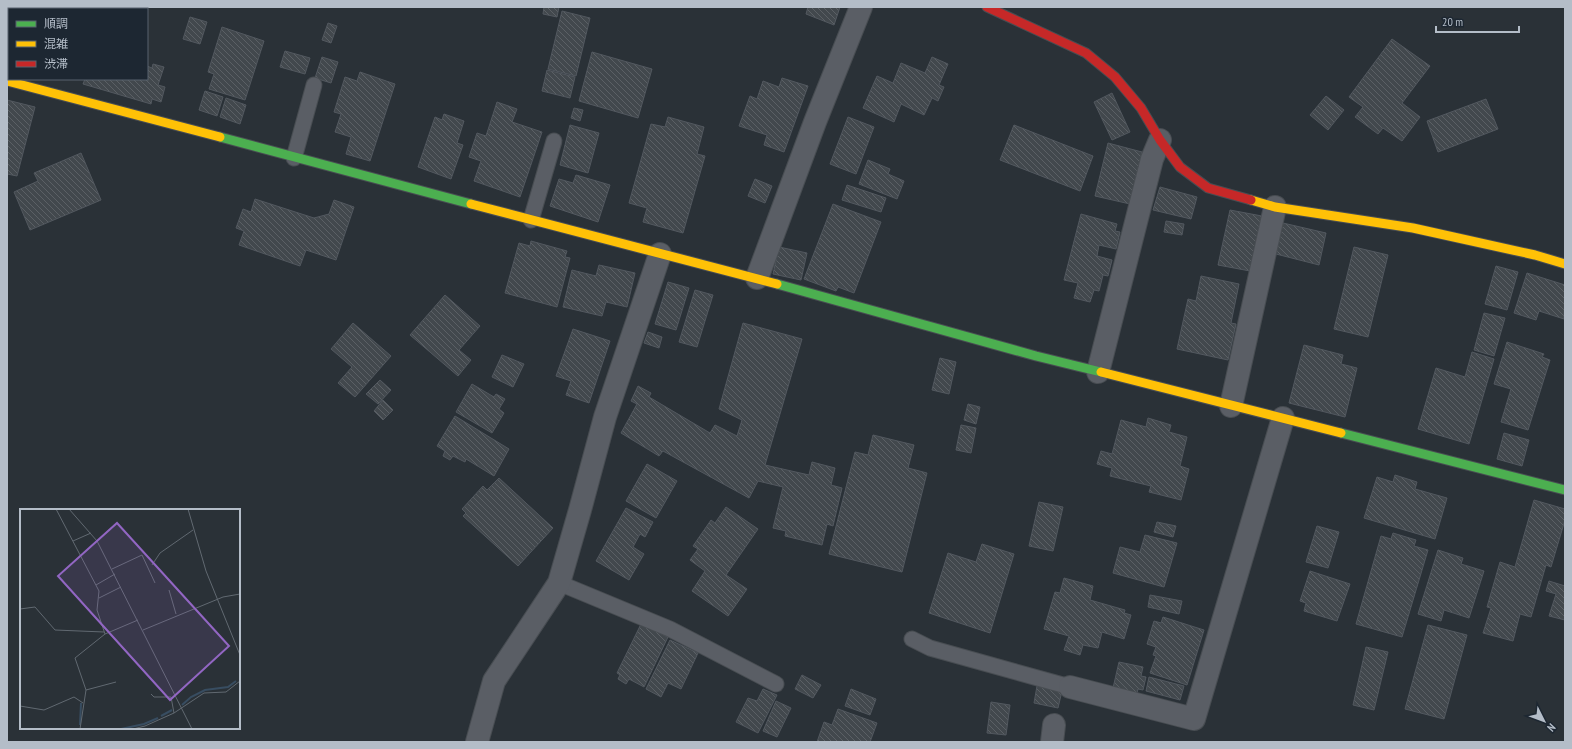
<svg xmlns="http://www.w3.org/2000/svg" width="1572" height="749" font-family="'PT Sans Narrow','Noto Sans JP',sans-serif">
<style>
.building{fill:url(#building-back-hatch);stroke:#52585f}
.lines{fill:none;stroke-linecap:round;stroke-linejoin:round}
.lane-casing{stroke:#484d52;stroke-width:17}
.street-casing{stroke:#484d52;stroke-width:24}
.fast-casing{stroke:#484d52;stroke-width:11}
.slow-casing{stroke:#484d52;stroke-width:11}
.jam-casing{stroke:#484d52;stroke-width:11}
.lane{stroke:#5a5e65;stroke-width:15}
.street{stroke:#5a5e65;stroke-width:22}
.fast{stroke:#4caf50;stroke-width:9}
.slow{stroke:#ffc107;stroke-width:9}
.jam{stroke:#c62828;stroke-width:9}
.inset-river{fill:none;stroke:#384d61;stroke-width:2}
.inset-road{fill:none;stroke:#616971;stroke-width:1}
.view{fill:#9266c3;fill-opacity:0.15;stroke:#9266c3;stroke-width:2}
.inset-edge{fill:none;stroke:#b4bdc8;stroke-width:2}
</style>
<defs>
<pattern id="building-back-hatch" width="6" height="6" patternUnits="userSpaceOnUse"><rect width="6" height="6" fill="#42484d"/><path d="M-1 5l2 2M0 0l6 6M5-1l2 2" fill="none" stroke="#5b6065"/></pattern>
</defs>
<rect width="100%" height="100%" fill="#2a3137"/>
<g class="building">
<polygon points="544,7 559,7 557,17 543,14"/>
<polygon points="808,7 840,7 834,25 806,14"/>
<polygon points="562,11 590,18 576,76 548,69"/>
<polygon points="190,17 207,22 200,44 183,39"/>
<polygon points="328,23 337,26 331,43 322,40"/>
<polygon points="222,27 264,41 245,100 209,89 214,74 208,72"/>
<polygon points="7,31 9,32 9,63 7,62"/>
<polygon points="1392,39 1430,66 1402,103 1420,117 1402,141 1383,128 1378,134 1355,117 1363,107 1349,97"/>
<polygon points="285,51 310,58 305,74 280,67"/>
<polygon points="592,52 652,69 638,118 579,101"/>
<polygon points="322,57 338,62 331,83 315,78"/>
<polygon points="932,57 948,64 939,85 944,87 938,101 932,98 924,115 901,104 894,122 863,108 877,76 893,83 901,63 925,73"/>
<polygon points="153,64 164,67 158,85 165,87 161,102 152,99 151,104 83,84 85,79 147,79 147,66 152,68"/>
<polygon points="547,70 575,77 570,98 542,91"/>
<polygon points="360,72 395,84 370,161 346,154 351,137 335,132 341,114 334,112 345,77 357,81"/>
<polygon points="782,78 808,86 784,152 764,145 767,135 739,126 750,96 757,99 763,81 779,87"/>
<polygon points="205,91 223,97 217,116 199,110"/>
<polygon points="1112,93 1130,132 1112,140 1094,102"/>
<polygon points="1326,96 1344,110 1328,130 1310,115"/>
<polygon points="226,98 246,105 240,124 220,117"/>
<polygon points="1486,99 1498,129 1438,152 1427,121"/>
<polygon points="7,100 35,107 17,176 7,174"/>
<polygon points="497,102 517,109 512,122 542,132 520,197 474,181 481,161 469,157 477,133 486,136"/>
<polygon points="574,108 583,110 580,121 571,118"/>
<polygon points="444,114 464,121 457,143 463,145 451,179 418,167 435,117 442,120"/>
<polygon points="668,117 704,127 697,154 705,156 683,233 643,222 647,208 629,203 651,124 665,127"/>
<polygon points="848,117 874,127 856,174 830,164"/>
<polygon points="570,125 599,133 588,173 560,165"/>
<polygon points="1014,125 1093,156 1080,191 1000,160"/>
<polygon points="1108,143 1142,152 1130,204 1095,196"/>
<polygon points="81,153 101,200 30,230 14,192 38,181 34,173"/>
<polygon points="868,160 890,169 888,174 904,181 897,199 859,184"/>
<polygon points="576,175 610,185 598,222 550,206 559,179 573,183"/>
<polygon points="755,179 772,186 765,203 748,196"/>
<polygon points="847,185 886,198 881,212 842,200"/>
<polygon points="1160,187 1197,197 1191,219 1153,210"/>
<polygon points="255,199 314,218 329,214 334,200 354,207 336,260 306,250 300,266 239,245 244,231 236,228 243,209 251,212"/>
<polygon points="833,204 881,222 854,293 838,287 836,291 804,279"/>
<polygon points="1230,210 1262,216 1250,271 1218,265"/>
<polygon points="1081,214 1117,224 1115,231 1120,232 1116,249 1099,245 1097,256 1112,260 1108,276 1103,275 1099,291 1094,290 1090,302 1074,298 1078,283 1064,280"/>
<polygon points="1166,221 1184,224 1182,235 1164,232"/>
<polygon points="1283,223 1326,233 1319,265 1276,254"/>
<polygon points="531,241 567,251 565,257 570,258 557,307 505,293 519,243 530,246"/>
<polygon points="779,247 807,253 801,280 773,274"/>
<polygon points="1354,247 1388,255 1368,337 1334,329"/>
<polygon points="599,265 635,273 627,307 606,302 602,316 563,307 572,270 596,276"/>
<polygon points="1496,266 1518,272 1507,310 1485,304"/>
<polygon points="1527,273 1565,285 1564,319 1539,311 1536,320 1514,313"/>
<polygon points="1201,276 1239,284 1231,323 1236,324 1228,360 1177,349 1188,299 1196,301"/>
<polygon points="668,282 689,288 676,330 655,324"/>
<polygon points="695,290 713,295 697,347 679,342"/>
<polygon points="445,295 480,326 459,350 471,360 458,376 410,335"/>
<polygon points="1484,313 1505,318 1494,356 1474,350"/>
<polygon points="353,323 391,356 355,397 338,383 352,367 331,349"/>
<polygon points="743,323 802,339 765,465 809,475 812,462 835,468 831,485 842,488 833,526 827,524 822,545 785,536 786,531 773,528 783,487 758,481 749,498 663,451 659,456 621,433 637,404 631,401 638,386 651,393 649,397 710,433 715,425 737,436 742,420 719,409"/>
<polygon points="573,329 610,341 589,403 566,395 571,381 556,376"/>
<polygon points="648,332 662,337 659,348 644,343"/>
<polygon points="1507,342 1544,354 1542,357 1550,360 1528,430 1501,422 1511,389 1494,384"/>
<polygon points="1304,345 1343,355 1341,364 1357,368 1345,417 1289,403"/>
<polygon points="1472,352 1494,359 1469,444 1418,429 1436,368 1465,377"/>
<polygon points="502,355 524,364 513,387 492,377"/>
<polygon points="940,358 956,362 949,394 932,390"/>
<polygon points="380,380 391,390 378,404 366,394"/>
<polygon points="472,384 494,397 496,394 505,399 499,409 504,413 492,433 456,412"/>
<polygon points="383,400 393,410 383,420 374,411"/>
<polygon points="968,404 980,407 976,424 964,420"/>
<polygon points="455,416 509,449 494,476 466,459 465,462 453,456 450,460 443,456 445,451 437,446"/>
<polygon points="1148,418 1171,425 1169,432 1187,437 1180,466 1189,469 1181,500 1149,492 1151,486 1110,476 1112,468 1097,464 1101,451 1112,454 1121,420 1146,427"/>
<polygon points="961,425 976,428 971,453 956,450"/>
<polygon points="1504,433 1529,440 1522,466 1497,459"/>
<polygon points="873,435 914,445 908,468 927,473 902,572 829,554 855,452 868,455"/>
<polygon points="647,464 677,481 656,518 626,501"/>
<polygon points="1395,475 1417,482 1415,489 1447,498 1435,539 1364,518 1377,477 1393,482"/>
<polygon points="499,478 553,528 518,566 463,516 466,513 462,509 483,486 487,490"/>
<polygon points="1534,500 1565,509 1565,520 1551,567 1546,565 1531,617 1520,614 1513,641 1483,633 1491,608 1487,607 1500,562 1515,567"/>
<polygon points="1039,502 1063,507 1053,551 1029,546"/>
<polygon points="726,507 758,529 726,575 747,589 728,616 692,591 705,571 690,560 698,549 693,546 711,520 715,523"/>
<polygon points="626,508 653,522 645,537 640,534 633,547 644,554 629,580 596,561"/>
<polygon points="1157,522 1176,526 1173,537 1154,532"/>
<polygon points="1317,526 1339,532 1328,568 1306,562"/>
<polygon points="1393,533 1416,540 1414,546 1428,550 1402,637 1356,624 1381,536 1391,539"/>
<polygon points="1145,535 1177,543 1164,587 1113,573 1120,547 1140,552"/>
<polygon points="982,544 1014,554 990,633 929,613 948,553 976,562"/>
<polygon points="1438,550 1463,558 1461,564 1484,571 1469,618 1444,610 1441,621 1418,614"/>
<polygon points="1310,571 1350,584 1337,621 1304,611 1306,603 1300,601"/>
<polygon points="1064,578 1093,586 1090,600 1125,610 1124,613 1131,615 1124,639 1102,632 1098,648 1083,645 1080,655 1064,650 1069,636 1044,629 1055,592 1060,593"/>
<polygon points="1549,581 1565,586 1565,620 1549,616 1556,594 1546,591"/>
<polygon points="1150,595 1182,601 1179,614 1148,607"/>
<polygon points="1163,617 1204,630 1187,685 1150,673 1156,656 1153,655 1156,647 1147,644 1154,621 1161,623"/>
<polygon points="641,624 668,637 644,687 629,679 626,684 618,679 620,675 617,673"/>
<polygon points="1428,625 1467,635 1444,719 1405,709"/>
<polygon points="670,640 698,653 681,689 668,683 661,697 646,689"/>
<polygon points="1366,647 1388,652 1374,710 1353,705"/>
<polygon points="1119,662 1143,667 1141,676 1146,677 1143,690 1138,689 1137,693 1113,688"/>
<polygon points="802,675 821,685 813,698 795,689"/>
<polygon points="1149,677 1184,686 1180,700 1146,691"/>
<polygon points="1037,686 1062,691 1058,708 1034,703"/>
<polygon points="763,689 777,695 758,733 736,722 748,698 757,701"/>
<polygon points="851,689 876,699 870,715 845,706"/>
<polygon points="776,701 791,708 777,737 763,731"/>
<polygon points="991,702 1010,705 1006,735 987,733"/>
<polygon points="838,709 877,723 870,742 817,742 824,722 832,725"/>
</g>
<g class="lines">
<g class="lane-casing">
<g id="lane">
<polyline points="31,9 32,7"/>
<polyline points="7,22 9,22"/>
<polyline points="294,158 314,85"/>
<polyline points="531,220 554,141"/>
<polyline points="559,583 670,629 776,684"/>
<polyline points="912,639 930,648 1070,687"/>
</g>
</g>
<g class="street-casing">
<g id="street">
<polyline points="757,278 815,122 861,7"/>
<polyline points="1098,372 1152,159 1160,140"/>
<polyline points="1231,406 1275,207"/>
<polyline points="1070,687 1194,719 1283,418"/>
<polyline points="477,742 494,681 559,583 580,510 605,417 660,254"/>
<polyline points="1052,742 1054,725"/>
</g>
</g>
<g class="fast-casing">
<g id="fast">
<polyline points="220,137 471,204"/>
<polyline points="777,284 1036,356 1101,372"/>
<polyline points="1341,433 1565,490"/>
</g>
</g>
<g class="slow-casing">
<g id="slow">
<polyline points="7,81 220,137"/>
<polyline points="1251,200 1275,207 1413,228 1535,255 1565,264"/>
<polyline points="471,204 777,284"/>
<polyline points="1101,372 1341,433"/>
</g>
</g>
<g class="jam-casing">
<polyline id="jam" points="987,7 1086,53 1115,77 1141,108 1160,140 1180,167 1208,188 1251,200"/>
</g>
<use href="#lane" class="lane"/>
<use href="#street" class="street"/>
<use href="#fast" class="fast"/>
<use href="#slow" class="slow"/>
<use href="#jam" class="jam"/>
</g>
<g transform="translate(20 509)">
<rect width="220" height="220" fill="#2a3137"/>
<path class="inset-river" d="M 162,196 L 171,188 L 185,181 L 208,178 L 216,172M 141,207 L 152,201M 60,216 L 61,194M 101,220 L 124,215 L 138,209"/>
<path class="inset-road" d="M 36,0 L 79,82 L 77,101 L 85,125M 49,0 L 77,32 L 172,220M 168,0 L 186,62 L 220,146M 53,32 L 71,24M 132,56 L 140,44 L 173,21M 92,60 L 122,46 L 135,74M 76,76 L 95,65M 149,81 L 156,105M 79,89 L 101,78M 0,100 L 15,98 L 35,121 L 84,123M 123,121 L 203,88 L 220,85M 66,181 L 96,173M 131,185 L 134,188 L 151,188 L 154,204M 0,197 L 24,201 L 54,188 L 63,194M 60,220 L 66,181 L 55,149 L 85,125 L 118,111M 113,220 L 125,217 L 154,204 L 184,184 L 206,183 L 220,172"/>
<path class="view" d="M 97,14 L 209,137 L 150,191 L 38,67 Z"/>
<rect width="220" height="220" class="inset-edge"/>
</g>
<rect width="1572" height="749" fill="none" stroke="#b4bdc8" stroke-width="16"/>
<rect x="8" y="8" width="140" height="72" fill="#1d2732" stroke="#59636e"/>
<rect x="16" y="21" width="20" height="6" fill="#4caf50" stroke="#59636e"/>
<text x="44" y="28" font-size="12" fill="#b4bdc8">順調</text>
<rect x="16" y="41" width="20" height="6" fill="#ffc107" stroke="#59636e"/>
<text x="44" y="48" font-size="12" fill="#b4bdc8">混雑</text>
<rect x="16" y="61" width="20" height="6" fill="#c62828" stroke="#59636e"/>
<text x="44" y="68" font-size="12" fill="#b4bdc8">渋滞</text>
<g transform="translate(1544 721) rotate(132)" stroke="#1d2732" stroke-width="3" paint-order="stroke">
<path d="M0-3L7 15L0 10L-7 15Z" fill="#b4bdc8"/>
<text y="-6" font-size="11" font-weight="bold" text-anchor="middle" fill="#b4bdc8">N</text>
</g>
<path d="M1436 26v6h83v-6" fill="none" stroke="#b4bdc8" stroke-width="2"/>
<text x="1442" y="26" font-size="12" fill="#b4bdc8" stroke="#1d2732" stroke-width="3" paint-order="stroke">20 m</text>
</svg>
